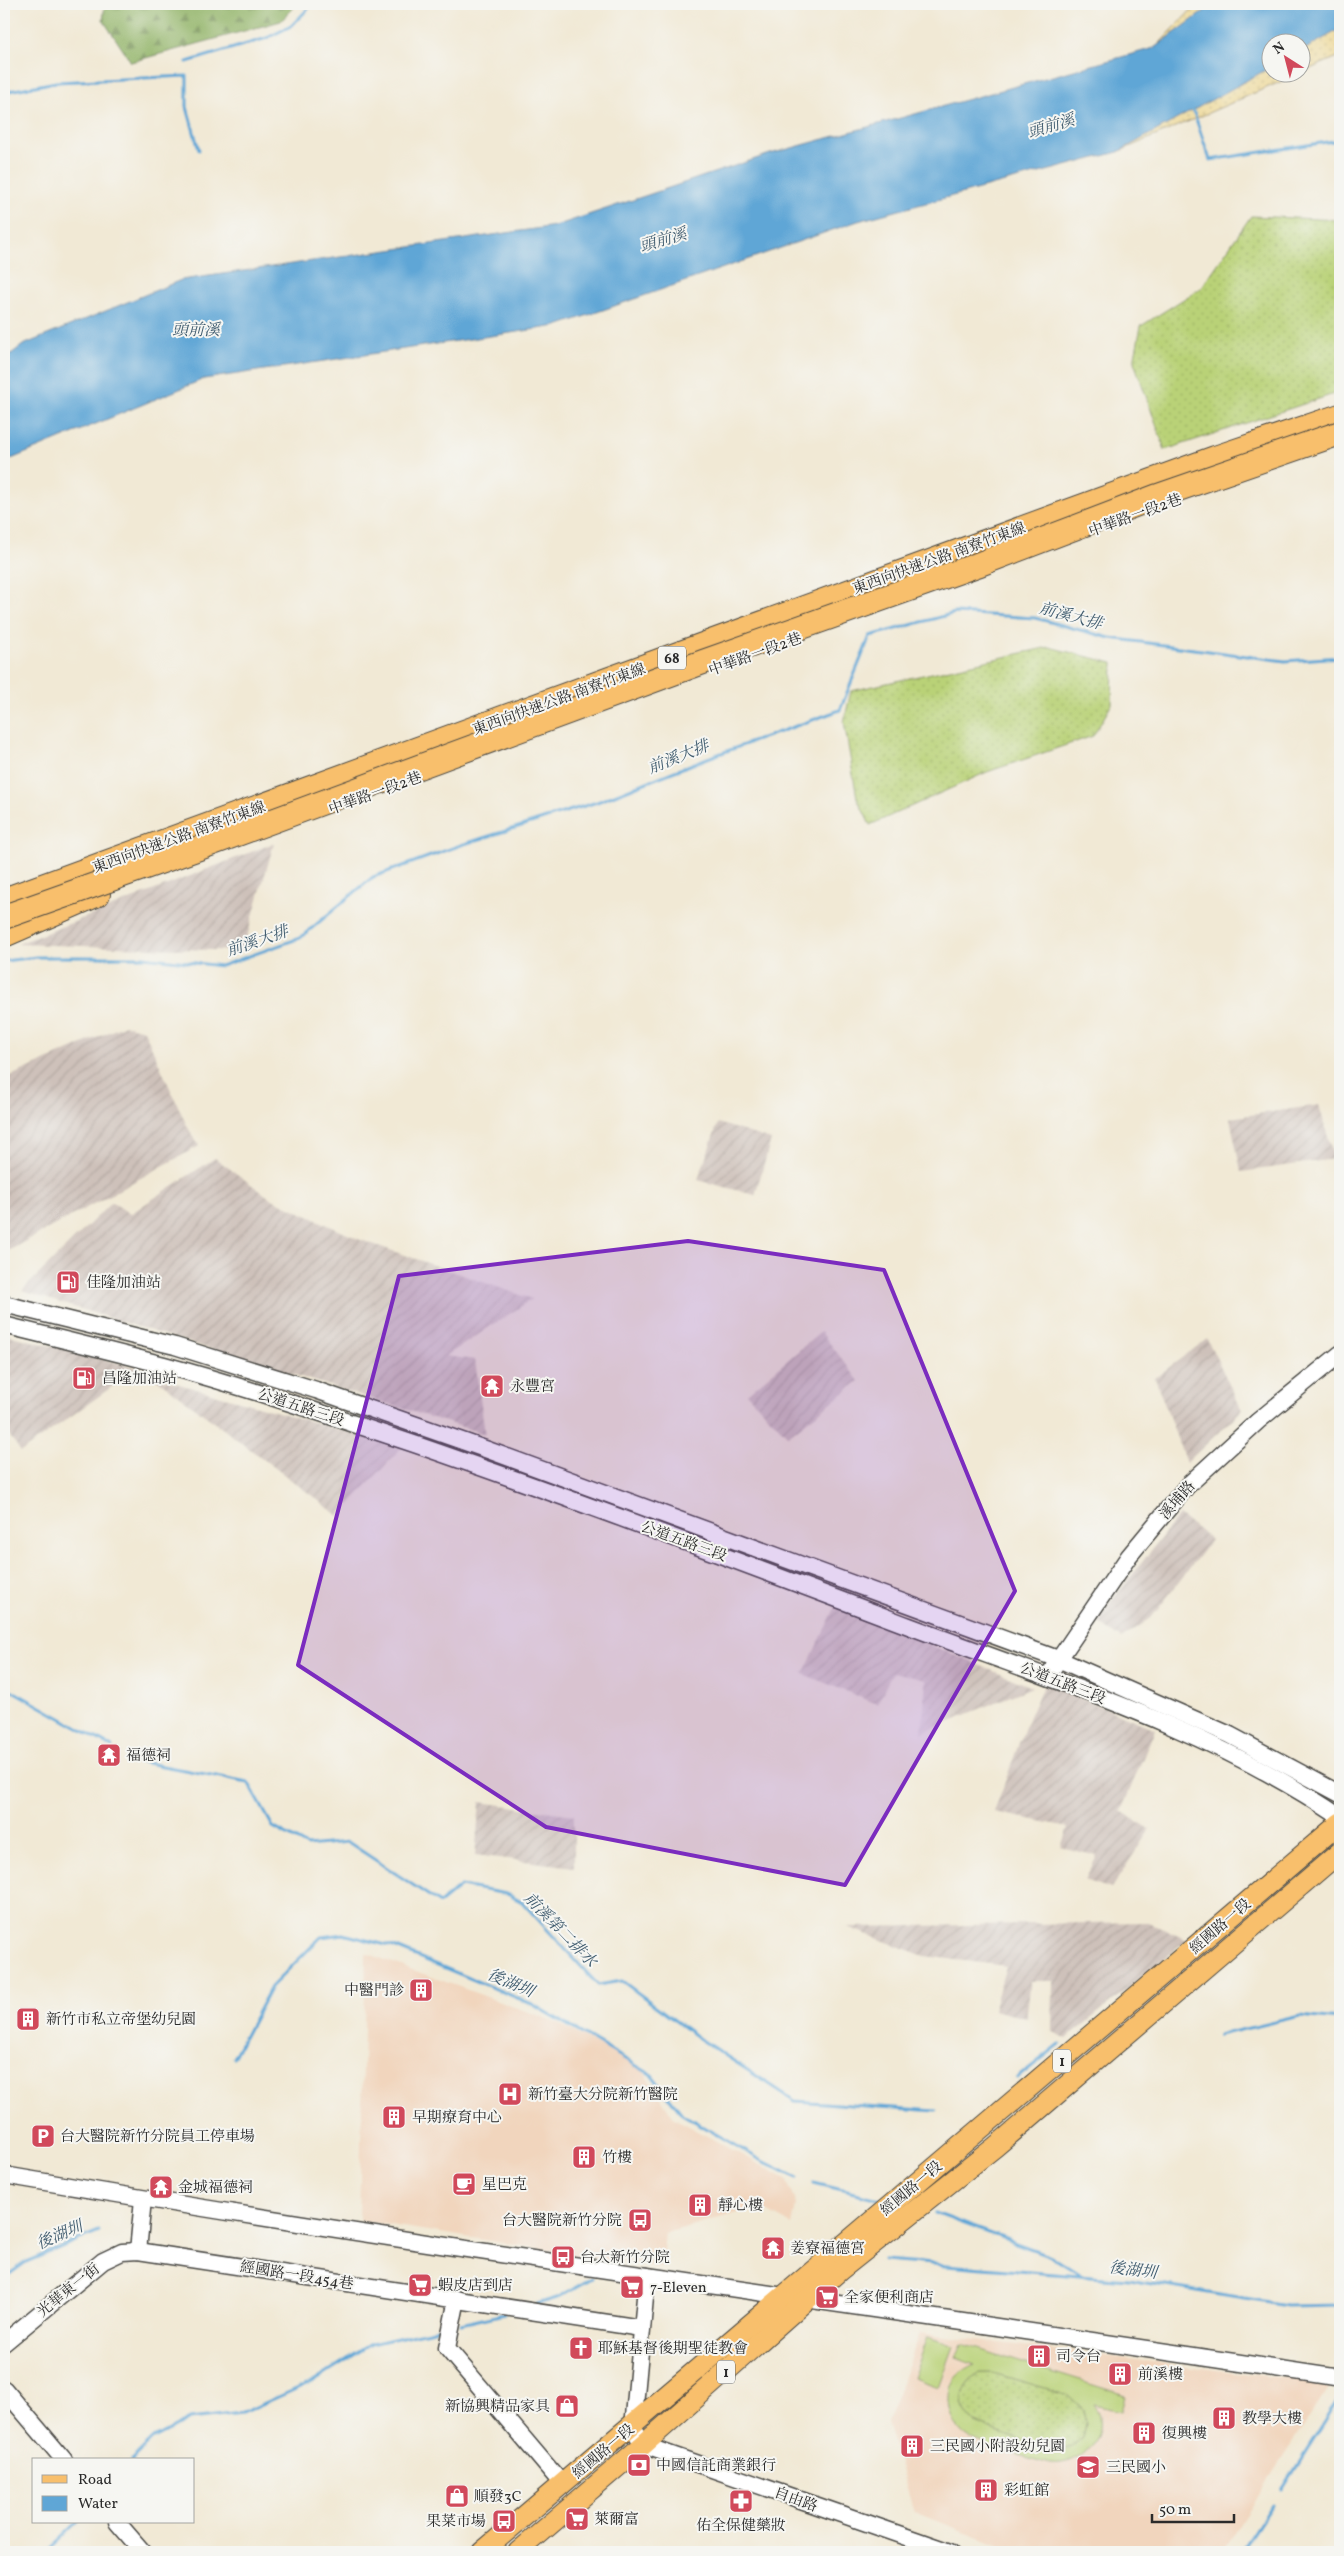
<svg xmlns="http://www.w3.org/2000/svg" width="1344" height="2556" font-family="Vollkorn,'Noto Serif TC',serif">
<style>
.built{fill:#f1d5bd}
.industrial{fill:url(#industrial-furrows)}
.grass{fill:url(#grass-dots);stroke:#727e51}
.forest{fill:url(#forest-firs);stroke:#5e704a}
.sand{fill:url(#sand-dots);stroke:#8c8264;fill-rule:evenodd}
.pitch{fill:#b9d277;stroke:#727e51;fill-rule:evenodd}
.water{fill:#5fa6d6;stroke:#456880}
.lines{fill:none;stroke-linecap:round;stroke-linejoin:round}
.stream{stroke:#5fa6d6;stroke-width:3}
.minor-casing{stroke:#494844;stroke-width:19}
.major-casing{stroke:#494844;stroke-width:22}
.highway-casing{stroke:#494844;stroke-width:26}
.minor{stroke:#fff;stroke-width:16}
.major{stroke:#f8bf6c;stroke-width:20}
.highway{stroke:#f8bf6c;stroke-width:24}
.highway-bridge-casing{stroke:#494844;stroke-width:26;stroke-linecap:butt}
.highway-bridge{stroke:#f8bf6c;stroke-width:24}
.marked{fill:#7b2cbf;fill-opacity:0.2;stroke:#7b2cbf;stroke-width:4;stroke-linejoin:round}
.labels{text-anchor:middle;stroke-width:4;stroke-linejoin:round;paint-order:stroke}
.shield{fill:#f6f6f2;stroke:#686867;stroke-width:1}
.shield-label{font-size:14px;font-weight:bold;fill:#2b2b2b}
.street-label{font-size:15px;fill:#2b2b2b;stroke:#f6f6f2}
.poi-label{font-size:15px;fill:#2b2b2b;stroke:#f6f6f2;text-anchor:start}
.water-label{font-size:16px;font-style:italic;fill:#405c6f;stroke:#f6f6f2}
</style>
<defs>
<pattern id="industrial-furrows" width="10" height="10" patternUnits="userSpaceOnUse" patternTransform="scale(1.25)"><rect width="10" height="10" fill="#cec1ba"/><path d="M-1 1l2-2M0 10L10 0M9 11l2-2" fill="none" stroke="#b1a6a0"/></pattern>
<pattern id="grass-dots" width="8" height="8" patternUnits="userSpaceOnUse" patternTransform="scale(1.25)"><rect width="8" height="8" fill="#b9d277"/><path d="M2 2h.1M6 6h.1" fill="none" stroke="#9fb467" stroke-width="1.8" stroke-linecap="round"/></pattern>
<pattern id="forest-firs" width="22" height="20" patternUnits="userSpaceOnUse" patternTransform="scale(1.25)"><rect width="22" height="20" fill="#92b468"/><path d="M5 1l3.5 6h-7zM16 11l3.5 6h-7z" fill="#779356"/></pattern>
<pattern id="sand-dots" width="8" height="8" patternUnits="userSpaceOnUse" patternTransform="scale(1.25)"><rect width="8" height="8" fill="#eeda9e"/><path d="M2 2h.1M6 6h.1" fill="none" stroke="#cb8" stroke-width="1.8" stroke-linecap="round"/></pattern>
</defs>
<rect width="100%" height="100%" fill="#f6f6f2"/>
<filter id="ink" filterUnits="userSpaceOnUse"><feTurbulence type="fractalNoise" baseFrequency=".02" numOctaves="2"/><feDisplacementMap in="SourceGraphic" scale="10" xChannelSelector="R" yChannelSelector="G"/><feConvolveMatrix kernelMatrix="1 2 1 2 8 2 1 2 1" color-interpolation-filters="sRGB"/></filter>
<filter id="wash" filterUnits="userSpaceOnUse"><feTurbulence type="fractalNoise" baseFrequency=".0096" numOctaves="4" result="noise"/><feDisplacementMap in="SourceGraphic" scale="20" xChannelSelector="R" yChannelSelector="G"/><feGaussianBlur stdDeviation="1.12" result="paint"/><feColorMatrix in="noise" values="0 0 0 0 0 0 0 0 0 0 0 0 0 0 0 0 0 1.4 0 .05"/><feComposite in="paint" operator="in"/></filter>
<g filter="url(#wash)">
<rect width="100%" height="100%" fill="#f1e9d5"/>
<g class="built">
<polygon points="366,1953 556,2022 642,2069 674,2118 786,2179 796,2204 792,2225 759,2207 665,2233 661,2268 359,2220"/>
<polygon points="920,2333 1331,2384 1221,2552 1015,2552 914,2512 887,2423"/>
</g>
<g class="industrial">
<polygon points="274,843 243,951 18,944"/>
<polygon points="125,1025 144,1030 187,1126 199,1146 4,1253 4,1079"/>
<polygon points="1319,1105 1334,1159 1241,1172 1230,1118"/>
<polygon points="718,1123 771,1140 755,1195 698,1180"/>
<polygon points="215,1158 270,1198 358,1239 532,1299 446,1356 475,1360 485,1434 22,1291 112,1202 130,1214"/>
<polygon points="821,1332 859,1381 788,1436 747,1394"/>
<polygon points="4,1334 138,1368 21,1452 4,1428"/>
<polygon points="1207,1339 1242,1410 1186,1463 1155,1378"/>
<polygon points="154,1377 402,1447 339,1516"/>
<polygon points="1179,1515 1211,1540 1151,1618 1121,1639 1096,1621"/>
<polygon points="836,1606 1032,1687 922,1733 926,1680 893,1672 877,1704 803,1674"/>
<polygon points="1045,1683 1155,1729 1121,1811 1150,1829 1111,1889 1085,1880 1097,1856 1061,1847 1068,1827 994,1812 1029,1716"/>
<polygon points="480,1802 574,1815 574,1867 475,1855"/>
<polygon points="1148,1922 1187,1940 1066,2039 1052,2031 1053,1981 1031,1981 1026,2018 993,2010 1006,1966 924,1956 847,1927"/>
</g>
<g class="grass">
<polygon points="1251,216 1340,220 1340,392 1165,450 1134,362 1141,326 1201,288"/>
<polygon points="1049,647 1113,663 1112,704 1093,736 987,772 870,825 857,798 844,722 851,691"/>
<path d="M 979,2373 L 993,2373 L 1066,2394 L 1083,2410 L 1086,2424 L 1083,2437 L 1069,2448 L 1055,2451 L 974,2423 C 955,2403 959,2389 979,2373 Z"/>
</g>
<polygon class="forest" points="105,4 297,4 281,21 131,62 103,20"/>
<path class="sand" d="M 1197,4 L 1340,4 L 1340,56 L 1118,152 L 1155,48 ZM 1272,42 L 1302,42 L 1302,72 L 1272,72 Z"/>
<g class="pitch">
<polygon points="928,2337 954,2346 939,2387 913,2378"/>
<path d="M 962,2344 L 1125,2395 L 1121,2411 L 1093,2405 C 1095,2409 1099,2413 1099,2418 C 1103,2445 1077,2467 1051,2464 C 1041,2463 977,2442 968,2437 C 955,2430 948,2411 949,2398 C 949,2379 960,2372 975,2364 L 956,2357 ZM 979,2373 L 993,2373 L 1066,2394 L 1083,2410 L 1086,2424 L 1083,2437 L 1070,2448 L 1055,2451 L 974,2423 C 955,2403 959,2389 979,2373 Z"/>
</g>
<polygon class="water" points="1214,4 1340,4 1340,29 1302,51 1302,42 1272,42 1271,67 1118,152 858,221 557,326 204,379 4,462 4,359 23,345 181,280 555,226 770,154 1154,48"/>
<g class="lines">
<g class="stream">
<polyline points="187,62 267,38 291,26 313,4"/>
<polyline points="4,92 56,82 187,76 187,107 199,150"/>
<polyline points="1192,107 1210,160 1340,140"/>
<polyline points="4,961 36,957 144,957 221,966 300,938 373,877 461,845 597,802 705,759 840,710 870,636 955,613 1035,618 1110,638 1285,661 1340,657"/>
<polyline points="4,1686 112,1747"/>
<polyline points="127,1756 136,1761 248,1782 273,1827 307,1846 348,1842 440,1903 461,1886 507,1894 522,1902 598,1985 622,1981 697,2037 795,2101 936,2111"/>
<polyline points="1219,2035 1300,2016 1340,2020"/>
<polyline points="233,2058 271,1987 321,1937 343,1934 394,1947 532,2004 652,2075 682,2114 759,2159 797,2178"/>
<polyline points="1017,2078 1060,2044"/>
<polyline points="814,2183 879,2199"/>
<polyline points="935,2213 1051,2256 1082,2276"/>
<polyline points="884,2260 1129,2280 1287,2306 1340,2305"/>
<polyline points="4,2278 26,2262 99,2231"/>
<polyline points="537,2304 557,2298 592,2278"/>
<polyline points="461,2324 504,2314"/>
<polyline points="131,2460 154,2438 190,2419 242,2413 312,2382 371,2344 442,2328"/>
<polyline points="1282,2489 1340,2397"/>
<polyline points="46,2552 78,2522"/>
<polyline points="1241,2552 1272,2505"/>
</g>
</g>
</g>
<g filter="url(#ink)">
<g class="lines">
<g class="minor-casing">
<g id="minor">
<polyline points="4,1304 175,1346 316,1390 488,1450 1058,1659 1230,1735 1340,1794"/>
<path d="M 4,1325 C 57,1338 111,1351 164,1365 C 249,1388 333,1417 417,1445 C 582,1502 745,1564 909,1626 C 1055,1681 1209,1728 1340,1817"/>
<polyline points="1053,1668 1129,1556 1187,1486 1258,1421 1340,1354"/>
<path d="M 4,2175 C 448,2251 895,2310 1340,2378"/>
<polyline points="138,2251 143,2199"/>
<polyline points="647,2276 633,2427 643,2445 950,2552"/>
<polyline points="457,2299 447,2348 563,2485"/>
<polyline points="4,2343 103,2261 122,2252 138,2251 641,2328"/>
<polyline points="4,2389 64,2460"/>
<polyline points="117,2522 143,2552"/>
</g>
</g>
<g class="major-casing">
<g id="major">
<path d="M 482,2552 C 769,2310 1054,2066 1340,1823"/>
<polyline points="518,2552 643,2445 839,2271 995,2147 1340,1852"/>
</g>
</g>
<g class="highway-casing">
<g id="highway">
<polyline points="4,900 1215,458 1340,416"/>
<polyline points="4,935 98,894"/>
</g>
</g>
<use href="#minor" class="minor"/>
<use href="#major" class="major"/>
<use href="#highway" class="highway"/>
<g class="highway-bridge-casing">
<polyline id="highway-bridge" points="4,917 202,847 703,662 977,565 1158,496 1340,433"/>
</g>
<use href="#highway-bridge" class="highway-bridge"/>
</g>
</g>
<path class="marked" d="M 688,1241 L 884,1270 L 1015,1591 L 845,1885 L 546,1827 L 298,1665 L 399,1276 Z"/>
<defs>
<g id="fuel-square" transform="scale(1.25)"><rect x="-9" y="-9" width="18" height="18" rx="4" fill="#d1495b" stroke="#f6f6f2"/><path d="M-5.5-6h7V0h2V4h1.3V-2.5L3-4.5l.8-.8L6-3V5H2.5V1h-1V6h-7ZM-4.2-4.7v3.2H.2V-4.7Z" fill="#fff"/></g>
<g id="temple-square" transform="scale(1.25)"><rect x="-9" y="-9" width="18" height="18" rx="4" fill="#d1495b" stroke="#f6f6f2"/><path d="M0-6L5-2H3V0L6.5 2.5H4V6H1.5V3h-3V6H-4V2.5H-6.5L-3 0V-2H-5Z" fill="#fff"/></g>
<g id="building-square" transform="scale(1.25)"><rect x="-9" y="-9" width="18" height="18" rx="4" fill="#d1495b" stroke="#f6f6f2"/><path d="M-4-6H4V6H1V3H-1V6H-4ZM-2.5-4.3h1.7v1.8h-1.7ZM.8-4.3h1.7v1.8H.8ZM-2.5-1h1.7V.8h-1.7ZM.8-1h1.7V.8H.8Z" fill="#fff"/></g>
<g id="hospital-square" transform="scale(1.25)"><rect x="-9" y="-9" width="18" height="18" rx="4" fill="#d1495b" stroke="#f6f6f2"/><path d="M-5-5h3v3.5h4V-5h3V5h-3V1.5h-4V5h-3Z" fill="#fff"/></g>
<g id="parking-square" transform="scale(1.25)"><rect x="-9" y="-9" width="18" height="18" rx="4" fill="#d1495b" stroke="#f6f6f2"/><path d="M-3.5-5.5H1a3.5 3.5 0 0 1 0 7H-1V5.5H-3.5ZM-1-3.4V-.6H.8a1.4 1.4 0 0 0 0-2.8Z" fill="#fff"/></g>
<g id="cafe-square" transform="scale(1.25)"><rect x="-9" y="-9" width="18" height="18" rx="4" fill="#d1495b" stroke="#f6f6f2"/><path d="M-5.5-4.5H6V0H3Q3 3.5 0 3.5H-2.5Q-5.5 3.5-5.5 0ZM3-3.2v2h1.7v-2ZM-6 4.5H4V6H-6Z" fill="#fff"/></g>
<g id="bus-square" transform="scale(1.25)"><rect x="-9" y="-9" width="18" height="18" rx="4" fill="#d1495b" stroke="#f6f6f2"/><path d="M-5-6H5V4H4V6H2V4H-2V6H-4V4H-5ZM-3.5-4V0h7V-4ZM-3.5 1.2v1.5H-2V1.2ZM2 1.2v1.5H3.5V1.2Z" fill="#fff"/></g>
<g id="supermarket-square" transform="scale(1.25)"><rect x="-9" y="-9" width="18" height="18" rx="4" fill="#d1495b" stroke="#f6f6f2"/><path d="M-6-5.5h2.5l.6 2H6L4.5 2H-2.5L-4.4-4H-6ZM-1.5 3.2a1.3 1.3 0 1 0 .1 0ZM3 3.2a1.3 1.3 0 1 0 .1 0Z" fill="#fff"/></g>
<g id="church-square" transform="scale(1.25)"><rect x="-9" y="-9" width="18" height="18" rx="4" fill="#d1495b" stroke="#f6f6f2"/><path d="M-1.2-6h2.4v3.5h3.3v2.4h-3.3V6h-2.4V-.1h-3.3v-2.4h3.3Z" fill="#fff"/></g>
<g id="shop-square" transform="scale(1.25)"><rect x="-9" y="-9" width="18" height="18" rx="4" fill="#d1495b" stroke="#f6f6f2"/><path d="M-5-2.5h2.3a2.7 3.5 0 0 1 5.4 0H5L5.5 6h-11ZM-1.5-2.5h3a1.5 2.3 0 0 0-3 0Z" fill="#fff"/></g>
<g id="bank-square" transform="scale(1.25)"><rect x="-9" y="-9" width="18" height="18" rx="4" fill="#d1495b" stroke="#f6f6f2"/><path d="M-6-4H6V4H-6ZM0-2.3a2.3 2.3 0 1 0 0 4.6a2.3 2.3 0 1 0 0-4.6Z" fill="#fff"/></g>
<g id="school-square" transform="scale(1.25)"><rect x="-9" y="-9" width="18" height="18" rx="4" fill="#d1495b" stroke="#f6f6f2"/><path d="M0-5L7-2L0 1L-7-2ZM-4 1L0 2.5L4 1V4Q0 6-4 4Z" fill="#fff"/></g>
<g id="pharmacy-square" transform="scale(1.25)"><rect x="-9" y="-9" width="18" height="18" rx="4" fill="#d1495b" stroke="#f6f6f2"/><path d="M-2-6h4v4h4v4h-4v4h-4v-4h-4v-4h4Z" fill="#fff"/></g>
</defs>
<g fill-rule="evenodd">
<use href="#fuel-square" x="68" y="1282"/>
<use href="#fuel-square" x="84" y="1378"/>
<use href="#temple-square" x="492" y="1386"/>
<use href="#temple-square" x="109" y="1755"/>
<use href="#building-square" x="421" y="1990"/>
<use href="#building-square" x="28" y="2019"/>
<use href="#hospital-square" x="510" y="2094"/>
<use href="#building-square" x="394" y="2117"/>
<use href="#parking-square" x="43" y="2136"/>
<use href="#building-square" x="584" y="2157"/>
<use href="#cafe-square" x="464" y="2184"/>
<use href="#temple-square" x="161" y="2187"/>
<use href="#building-square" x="700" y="2205"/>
<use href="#bus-square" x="640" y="2220"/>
<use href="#temple-square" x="773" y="2248"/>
<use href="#bus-square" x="563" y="2257"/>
<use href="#supermarket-square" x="420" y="2285"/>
<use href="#supermarket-square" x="632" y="2287"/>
<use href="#supermarket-square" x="827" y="2297"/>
<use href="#church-square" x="581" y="2348"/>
<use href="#building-square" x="1039" y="2356"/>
<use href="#building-square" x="1120" y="2374"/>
<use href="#shop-square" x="567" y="2406"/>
<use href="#building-square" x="1224" y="2418"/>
<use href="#building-square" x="1144" y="2433"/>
<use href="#building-square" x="912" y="2446"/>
<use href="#bank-square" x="639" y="2465"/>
<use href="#school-square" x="1088" y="2467"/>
<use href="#building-square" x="986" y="2490"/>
<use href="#shop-square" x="457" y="2496"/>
<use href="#pharmacy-square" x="741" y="2501"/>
<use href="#supermarket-square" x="577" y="2519"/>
<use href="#bus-square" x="504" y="2521"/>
</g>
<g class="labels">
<g class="shield">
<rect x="658" y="646.5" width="28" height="23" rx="4"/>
<rect x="1053" y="2049.5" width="18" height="23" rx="4"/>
<rect x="717" y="2360.5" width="18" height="23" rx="4"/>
</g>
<g class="shield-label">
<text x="672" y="663">68</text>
<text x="1062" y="2066">1</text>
<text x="726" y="2377">1</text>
</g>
<g class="street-label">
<text transform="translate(1135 515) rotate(-20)" y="5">中華路一段2巷</text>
<text transform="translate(939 558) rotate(-20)" y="5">東西向快速公路 南寮竹東線</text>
<text transform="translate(755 654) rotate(-20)" y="5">中華路一段2巷</text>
<text transform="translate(559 699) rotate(-20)" y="5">東西向快速公路 南寮竹東線</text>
<text transform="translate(375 793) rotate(-20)" y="5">中華路一段2巷</text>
<text transform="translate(179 837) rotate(-20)" y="5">東西向快速公路 南寮竹東線</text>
<text transform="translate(301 1407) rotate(18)" y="5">公道五路三段</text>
<text transform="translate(1177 1500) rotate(-49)" y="5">溪埔路</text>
<text transform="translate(684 1541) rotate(20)" y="5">公道五路三段</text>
<text transform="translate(1063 1683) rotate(21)" y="5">公道五路三段</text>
<text transform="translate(1220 1926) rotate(-41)" y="5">經國路一段</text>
<text transform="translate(911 2188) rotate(-40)" y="5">經國路一段</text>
<text transform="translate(297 2275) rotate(9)" y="5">經國路一段454巷</text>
<text transform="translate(68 2290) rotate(-39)" y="5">光華東一街</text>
<text transform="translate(603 2451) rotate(-40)" y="5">經國路一段</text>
<text transform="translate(796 2499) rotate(20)" y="5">自由路</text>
</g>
<g class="poi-label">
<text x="86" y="1287">佳隆加油站</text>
<text x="102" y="1383">昌隆加油站</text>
<text x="510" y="1391">永豐宮</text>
<text x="126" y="1760">福德祠</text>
<text x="404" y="1995" text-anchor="end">中醫門診</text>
<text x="46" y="2024">新竹市私立帝堡幼兒園</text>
<text x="528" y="2099">新竹臺大分院新竹醫院</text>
<text x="412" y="2122">早期療育中心</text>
<text x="60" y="2141">台大醫院新竹分院員工停車場</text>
<text x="602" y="2162">竹樓</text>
<text x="482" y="2189">星巴克</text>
<text x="178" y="2192">金城福德祠</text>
<text x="718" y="2210">靜心樓</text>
<text x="622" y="2225" text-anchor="end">台大醫院新竹分院</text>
<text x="790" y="2253">姜寮福德宮</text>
<text x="580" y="2262">台大新竹分院</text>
<text x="438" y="2290">蝦皮店到店</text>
<text x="650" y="2292">7-Eleven</text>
<text x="844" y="2302">全家便利商店</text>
<text x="598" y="2353">耶穌基督後期聖徒教會</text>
<text x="1056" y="2361">司令台</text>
<text x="1138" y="2379">前溪樓</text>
<text x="550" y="2411" text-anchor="end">新協興精品家具</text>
<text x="1242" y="2423">教學大樓</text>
<text x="1162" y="2438">復興樓</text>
<text x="930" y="2451">三民國小附設幼兒園</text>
<text x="656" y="2470">中國信託商業銀行</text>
<text x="1106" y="2472">三民國小</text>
<text x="1004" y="2495">彩虹館</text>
<text x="474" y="2501">順發3C</text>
<text x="594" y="2524">萊爾富</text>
<text x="486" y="2526" text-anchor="end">果菜市場</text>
<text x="741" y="2530" text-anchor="middle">佑全保健藥妝</text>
</g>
<g class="water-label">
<text transform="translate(1051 125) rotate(-16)" y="6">頭前溪</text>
<text transform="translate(663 239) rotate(-16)" y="6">頭前溪</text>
<text x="196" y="335">頭前溪</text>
<text transform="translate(1071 615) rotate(15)" y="6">前溪大排</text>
<text transform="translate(678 756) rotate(-22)" y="6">前溪大排</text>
<text transform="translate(257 940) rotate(-19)" y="6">前溪大排</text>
<text transform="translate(561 1929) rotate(46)" y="6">前溪第二排水</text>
<text transform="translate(511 1982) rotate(23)" y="6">後湖圳</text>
<text transform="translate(59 2234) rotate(-23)" y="6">後湖圳</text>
<text transform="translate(1133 2269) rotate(7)" y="6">後湖圳</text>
</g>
</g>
<rect width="1344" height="2556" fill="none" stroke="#f6f6f2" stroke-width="20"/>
<rect x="32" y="2458" width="162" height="65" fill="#f6f6f2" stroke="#a5a5a2"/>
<rect x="42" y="2475" width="25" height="8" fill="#f8bf6c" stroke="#a5a5a2"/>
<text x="78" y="2484" font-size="15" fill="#2b2b2b">Road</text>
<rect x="42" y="2496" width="25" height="15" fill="#5fa6d6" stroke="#a5a5a2"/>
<text x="78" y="2508" font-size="15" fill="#2b2b2b">Water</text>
<g transform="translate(1286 58) rotate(324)"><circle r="24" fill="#f6f6f2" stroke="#a5a5a2"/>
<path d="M0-4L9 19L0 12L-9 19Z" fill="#d1495b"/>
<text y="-8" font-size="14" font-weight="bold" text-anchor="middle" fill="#2b2b2b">N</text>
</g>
<path d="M1152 2514v8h82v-8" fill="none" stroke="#2b2b2b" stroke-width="2.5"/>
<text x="1159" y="2514" font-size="15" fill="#2b2b2b" stroke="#f6f6f2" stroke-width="4" paint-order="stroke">50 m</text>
</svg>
